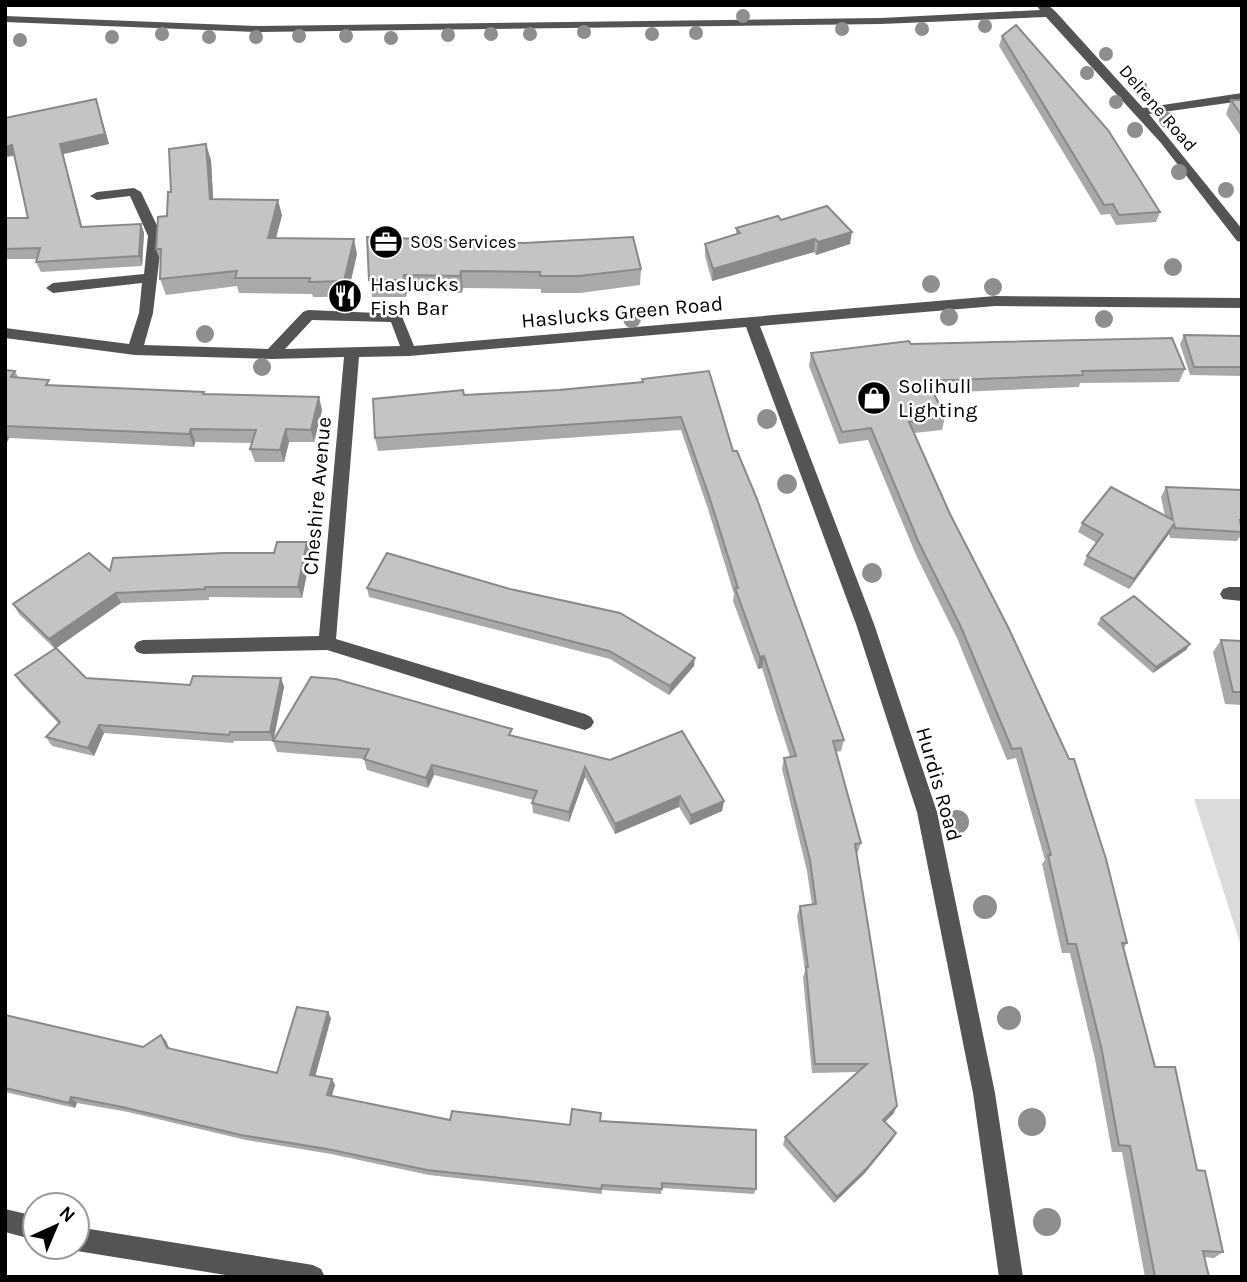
<svg xmlns="http://www.w3.org/2000/svg" width="1247" height="1282" font-family="Karla,sans-serif">
<style>
.green{fill:#dbdbdb}
.lines{fill:none;stroke-linecap:round;stroke-linejoin:round}
.minor{fill:#545454;fill-rule:evenodd}
.tree{fill:#8e8e8e}
.wall{fill:#a9a9a9}
.shaded-wall{fill:#898989}
.building{fill:#c4c4c4;stroke:#898989;stroke-width:2}
.labels{text-anchor:middle;stroke-width:5;stroke-linejoin:round;paint-order:stroke}
.far-street-label{font-size:18px;fill:#000;stroke:#fff}
.far-poi-label{font-size:18px;fill:#000;stroke:#fff;text-anchor:start}
.poi-label{font-size:21px;fill:#000;stroke:#fff;text-anchor:start}
.street-label{font-size:21px;fill:#000;stroke:#fff}
</style>
<rect width="100%" height="100%" fill="#fff"/>
<polygon class="green" points="1194,799 1242,799 1242,949"/>
<g class="lines">
<g class="minor">
<polygon points="1036,5 1048,5 1055,11 1143,108 1242,93 1242,101 1149,114 1242,229 1242,242 1237,241 1161,143 1046,17 881,24 259,32 5,22 5,16 259,26 881,18 1040,10"/>
<path d="M 134,188 L 141,192 L 162,236 L 153,313 L 144,345 L 268,349 L 303,312 L 308,310 L 401,314 L 414,346 L 995,296 L 1242,298 L 1242,308 L 995,306 L 760,326 L 874,624 L 937,812 L 995,1093 L 1023,1277 L 999,1277 L 973,1093 L 917,812 L 856,624 L 746,327 L 409,356 L 359,357 L 336,639 L 585,714 L 591,717 L 594,722 L 591,727 L 585,730 L 327,650 L 143,654 L 137,652 L 134,647 L 137,642 L 143,640 L 319,636 L 344,357 L 272,359 L 135,355 L 5,338 L 5,328 L 129,344 L 139,313 L 142,283 L 53,293 L 46,288 L 53,283 L 144,274 L 148,236 L 130,196 L 97,200 L 90,196 L 97,192 ZM 312,320 L 391,322 L 400,346 L 285,349 Z"/>
<polygon points="1229,587 1242,587 1242,601 1223,599 1220,594 1223,589"/>
<polygon points="5,1209 35,1216 35,1240 5,1232"/>
<polygon points="77,1227 313,1265 321,1269 325,1277 238,1277 77,1251 69,1247 77,1247"/>
</g>
</g>
<g class="tree">
<circle cx="743" cy="16" r="7"/>
<circle cx="985" cy="26" r="7"/>
<circle cx="842" cy="29" r="7"/>
<circle cx="922" cy="29" r="7"/>
<circle cx="584" cy="32" r="7"/>
<circle cx="696" cy="33" r="7"/>
<circle cx="162" cy="34" r="7"/>
<circle cx="491" cy="34" r="7"/>
<circle cx="530" cy="34" r="7"/>
<circle cx="652" cy="34" r="7"/>
<circle cx="448" cy="35" r="7"/>
<circle cx="299" cy="36" r="7"/>
<circle cx="346" cy="36" r="7"/>
<circle cx="112" cy="37" r="7"/>
<circle cx="209" cy="37" r="7"/>
<circle cx="256" cy="37" r="7"/>
<circle cx="391" cy="38" r="7"/>
<circle cx="20" cy="40" r="7"/>
<circle cx="1106" cy="54" r="7"/>
<circle cx="1087" cy="73" r="7"/>
<circle cx="1140" cy="86" r="7"/>
<circle cx="1116" cy="102" r="7"/>
<circle cx="1167" cy="120" r="8"/>
<circle cx="1135" cy="130" r="8"/>
<circle cx="1179" cy="172" r="8"/>
<circle cx="1226" cy="190" r="8"/>
<circle cx="1173" cy="267" r="9"/>
<circle cx="931" cy="284" r="9"/>
<circle cx="993" cy="287" r="9"/>
<circle cx="949" cy="317" r="9"/>
<circle cx="632" cy="319" r="9"/>
<circle cx="1104" cy="319" r="9"/>
<circle cx="205" cy="334" r="9"/>
<circle cx="262" cy="367" r="9"/>
<circle cx="767" cy="419" r="10"/>
<circle cx="787" cy="484" r="10"/>
<circle cx="872" cy="573" r="10"/>
<circle cx="957" cy="822" r="12"/>
<circle cx="985" cy="907" r="12"/>
<circle cx="1009" cy="1018" r="12"/>
<circle cx="1032" cy="1122" r="14"/>
<circle cx="1047" cy="1222" r="14"/>
</g>
<g class="wall">
<polygon points="1002,36 1160,212 1156,222 1116,225 1110,214 1101,215 999,46"/>
<polygon points="1231,100 1242,100 1242,138 1226,114"/>
<polygon points="99,109 109,144 63,154 82,227 141,224 144,233 142,266 41,272 36,262 37,259 5,259 5,218 28,218 14,156 5,157"/>
<polygon points="211,160 213,199 282,215 276,238 357,254 347,297 313,297 312,294 239,293 237,286 166,295 160,279 161,263 156,249 167,216 171,192"/>
<polygon points="781,220 850,244 816,255 814,252 712,281 705,256 705,244 736,234 736,228"/>
<polygon points="367,237 641,269 640,285 580,293 541,293 541,289 463,288 462,293 407,291 406,297 372,297 369,280"/>
<polygon points="1184,335 1242,336 1242,376 1190,375 1180,344"/>
<polygon points="811,353 1185,369 1179,382 1080,383 1079,387 934,393 945,417 942,430 914,433 1127,943 1124,948 1155,1067 1197,1170 1223,1252 1214,1258 1204,1257 1209,1277 1145,1277 1122,1152 1112,1152 1095,1059 1070,953 1062,953 1042,864 1045,860 1016,758 1007,760 957,638 916,555 868,440 839,444 809,366"/>
<polygon points="5,370 15,371 18,377 51,385 205,394 322,410 314,442 289,442 284,462 255,462 250,449 252,443 195,442 194,447 9,438 5,446"/>
<polygon points="642,382 733,451 844,740 841,751 836,752 861,843 857,854 897,1106 893,1114 885,1122 896,1133 892,1140 864,1174 834,1203 783,1145 785,1137 858,1072 812,1073 803,977 805,971 797,916 800,906 812,905 807,871 782,769 784,758 790,757 762,668 758,669 733,601 734,594 708,509 681,430 378,451 375,438 464,395 559,390"/>
<polygon points="1166,487 1242,490 1242,534 1237,541 1170,538 1169,534 1129,589 1083,565 1087,556 1097,543 1078,532 1082,523 1165,516 1161,497"/>
<polygon points="274,553 311,553 302,598 209,597 209,600 121,603 56,648 86,678 190,685 281,678 284,687 274,739 513,736 724,801 722,811 690,825 679,807 615,834 585,777 569,822 533,813 532,803 533,800 434,775 428,788 367,770 364,759 277,752 273,741 234,741 233,743 104,733 94,756 52,746 46,737 59,724 21,684 15,675 55,649 19,614 13,604 110,571"/>
<polygon points="367,588 694,666 669,695 610,659 369,597"/>
<polygon points="1101,618 1190,644 1186,650 1153,673 1097,624"/>
<polygon points="1221,640 1242,641 1242,705 1225,704 1213,652"/>
<polygon points="5,1015 143,1047 161,1035 166,1041 169,1049 277,1073 331,1018 315,1076 332,1079 335,1085 332,1096 450,1120 570,1125 601,1121 756,1189 754,1194 662,1188 661,1194 602,1190 602,1194 429,1175 331,1154 246,1140 128,1112 77,1103 75,1108 5,1092"/>
</g>
<g class="shaded-wall">
<polygon points="96,99 109,144 63,154 85,237 81,227 60,144"/>
<polygon points="206,144 211,160 214,215 210,199"/>
<polygon points="12,145 16,155 5,157 5,147"/>
<polygon points="278,200 282,215 272,253 268,238"/>
<polygon points="141,224 144,233 142,266 139,256"/>
<polygon points="852,232 850,244 816,255 818,242"/>
<polygon points="354,239 357,254 347,297 344,281"/>
<polygon points="815,239 814,252 712,281 713,269"/>
<polygon points="461,271 463,288 462,293 460,276"/>
<polygon points="404,275 407,291 406,297 403,280"/>
<polygon points="319,397 322,410 314,442 311,430"/>
<polygon points="191,429 195,442 194,447 189,434"/>
<polygon points="286,429 289,442 284,462 280,450"/>
<polygon points="5,432 9,438 5,446"/>
<polygon points="1174,524 1169,534 1129,589 1134,579"/>
<polygon points="307,542 311,553 302,598 298,587"/>
<polygon points="116,593 121,603 55,649 49,639"/>
<polygon points="1190,644 1186,650 1153,673 1156,667"/>
<polygon points="764,656 762,668 758,669 760,657"/>
<polygon points="695,658 694,666 669,695 670,686"/>
<polygon points="281,678 284,687 273,741 270,732"/>
<polygon points="99,725 104,733 94,756 88,748"/>
<polygon points="432,765 434,775 428,788 426,778"/>
<polygon points="585,767 585,777 569,822 569,812"/>
<polygon points="680,796 679,807 615,834 615,824"/>
<polygon points="724,801 722,811 690,825 691,815"/>
<polygon points="328,1012 331,1018 314,1081 310,1075"/>
<polygon points="161,1035 166,1041 172,1054 167,1048"/>
<polygon points="332,1079 335,1085 330,1101 327,1095"/>
<polygon points="71,1097 77,1103 75,1108 69,1103"/>
<polygon points="897,1106 893,1114 879,1128 883,1120"/>
<polygon points="896,1133 892,1140 864,1174 834,1203 837,1197"/>
</g>
<g class="building">
<polygon points="1016,25 1108,130 1160,212 1119,215 1113,204 1104,205 1002,36"/>
<polygon points="96,99 105,134 60,144 81,227 141,224 139,256 36,262 40,248 5,249 5,218 28,218 12,145 5,147 5,118"/>
<polygon points="1231,100 1242,100 1242,116"/>
<polygon points="206,144 210,199 278,200 268,238 354,239 344,281 309,282 310,278 235,278 237,271 160,279 161,249 156,249 158,217 167,216 168,192 171,192 169,149"/>
<polygon points="827,206 852,232 818,242 815,239 713,269 705,244 740,233 736,228 778,216 781,220"/>
<polygon points="367,237 524,243 633,237 641,269 579,276 540,276 540,272 461,271 460,276 404,275 403,280 369,280"/>
<polygon points="1184,335 1242,336 1242,367 1194,367"/>
<polygon points="1172,338 1185,369 1082,371 1083,375 928,381 945,417 909,422 950,514 1009,629 1069,759 1074,759 1106,859 1127,943 1122,943 1155,1067 1175,1067 1197,1170 1205,1171 1223,1252 1203,1251 1209,1277 1155,1277 1130,1146 1119,1145 1102,1051 1076,944 1068,944 1048,855 1051,855 1021,748 1012,749 961,627 919,543 871,428 842,432 811,353 909,341 911,344"/>
<polygon points="5,370 15,371 11,377 49,380 46,385 204,392 203,394 319,397 311,430 286,429 280,450 250,449 256,430 191,429 189,434 5,426"/>
<polygon points="709,371 733,451 737,451 757,499 844,740 833,741 861,843 855,844 897,1106 883,1120 896,1133 868,1167 837,1197 785,1137 867,1064 815,1064 806,967 808,967 800,906 816,904 810,860 784,758 796,756 764,656 760,657 735,588 738,588 709,496 681,417 375,438 373,399 463,390 464,395 559,390 643,382 642,379"/>
<polygon points="1111,487 1173,520 1166,487 1242,490 1242,520 1240,520 1242,532 1175,528 1174,524 1134,579 1087,556 1103,534 1082,523"/>
<polygon points="277,542 307,542 298,587 205,587 205,589 116,593 49,639 13,604 89,553 110,571 113,558 224,553 274,553"/>
<polygon points="387,553 510,589 620,613 695,658 670,686 609,651 367,588"/>
<polygon points="1134,596 1190,644 1156,667 1101,618"/>
<polygon points="1221,640 1242,641 1242,692 1233,692"/>
<polygon points="56,648 86,678 190,685 193,676 281,678 270,732 230,732 229,735 99,725 88,748 46,737 60,722 15,675"/>
<polygon points="311,677 336,679 512,729 509,735 610,760 682,731 724,801 691,815 680,796 615,824 585,767 569,812 532,803 537,791 432,765 426,778 364,759 369,749 273,741"/>
<polygon points="297,1007 328,1012 310,1075 332,1079 327,1095 450,1120 452,1111 570,1125 572,1109 601,1113 600,1121 756,1130 756,1189 662,1183 662,1189 602,1185 601,1189 427,1170 327,1149 241,1135 122,1107 71,1097 69,1103 5,1088 5,1015 143,1047 161,1035 167,1048 277,1073"/>
</g>
<defs>
<g id="office-disc" transform="scale(1.75)"><circle r="9.5" fill="#000" stroke="#fff"/><path d="M-6-3h4V-5.5h4V-3h4V5H-6ZM-1-4.5V-3h2v-1.5ZM-6 0V1H6V0Z" fill="#fff"/></g>
<g id="restaurant-disc" transform="scale(1.75)"><circle r="9.5" fill="#000" stroke="#fff"/><path d="M-5-6h1v4h1v-4h1v4h1v-4h1v5L-1.5 .5V6h-2V.5L-5-1ZM5-6V6H3V1.5H1.5Q1.5-4 5-6Z" fill="#fff"/></g>
<g id="shop-disc" transform="scale(1.75)"><circle r="9.5" fill="#000" stroke="#fff"/><path d="M-5-2.5h2.3a2.7 3.5 0 0 1 5.4 0H5L5.5 6h-11ZM-1.5-2.5h3a1.5 2.3 0 0 0-3 0Z" fill="#fff"/></g>
</defs>
<g fill-rule="evenodd">
<use href="#office-disc" x="386" y="242"/>
<use href="#restaurant-disc" x="345" y="296"/>
<use href="#shop-disc" x="874" y="398"/>
</g>
<g class="labels">
<g class="far-street-label">
<text transform="translate(1158 108) rotate(49)" y="6">Delrene Road</text>
</g>
<g class="far-poi-label">
<text x="410" y="248">SOS Services</text>
</g>
<g class="poi-label">
<text x="370" y="291">Haslucks<tspan x="370" dy="24">Fish Bar</tspan></text>
<text x="898" y="393">Solihull<tspan x="898" dy="24">Lighting</tspan></text>
</g>
<g class="street-label">
<text transform="translate(622 312) rotate(-5)" y="7">Haslucks Green Road</text>
<text transform="translate(317 496) rotate(-85)" y="7">Cheshire Avenue</text>
<text transform="translate(939 784) rotate(74)" y="7">Hurdis Road</text>
</g>
</g>
<rect width="1247" height="1282" fill="none" stroke="#000000" stroke-width="14"/>
<g transform="translate(56 1226) rotate(44)"><circle r="33" fill="#ffffff" stroke="#999999" stroke-width="2"/>
<path d="M0-5L12 26L0 18L-12 26Z" fill="#000000"/>
<text y="-10" font-size="19" font-weight="bold" text-anchor="middle" fill="#000000">N</text>
</g>
</svg>
